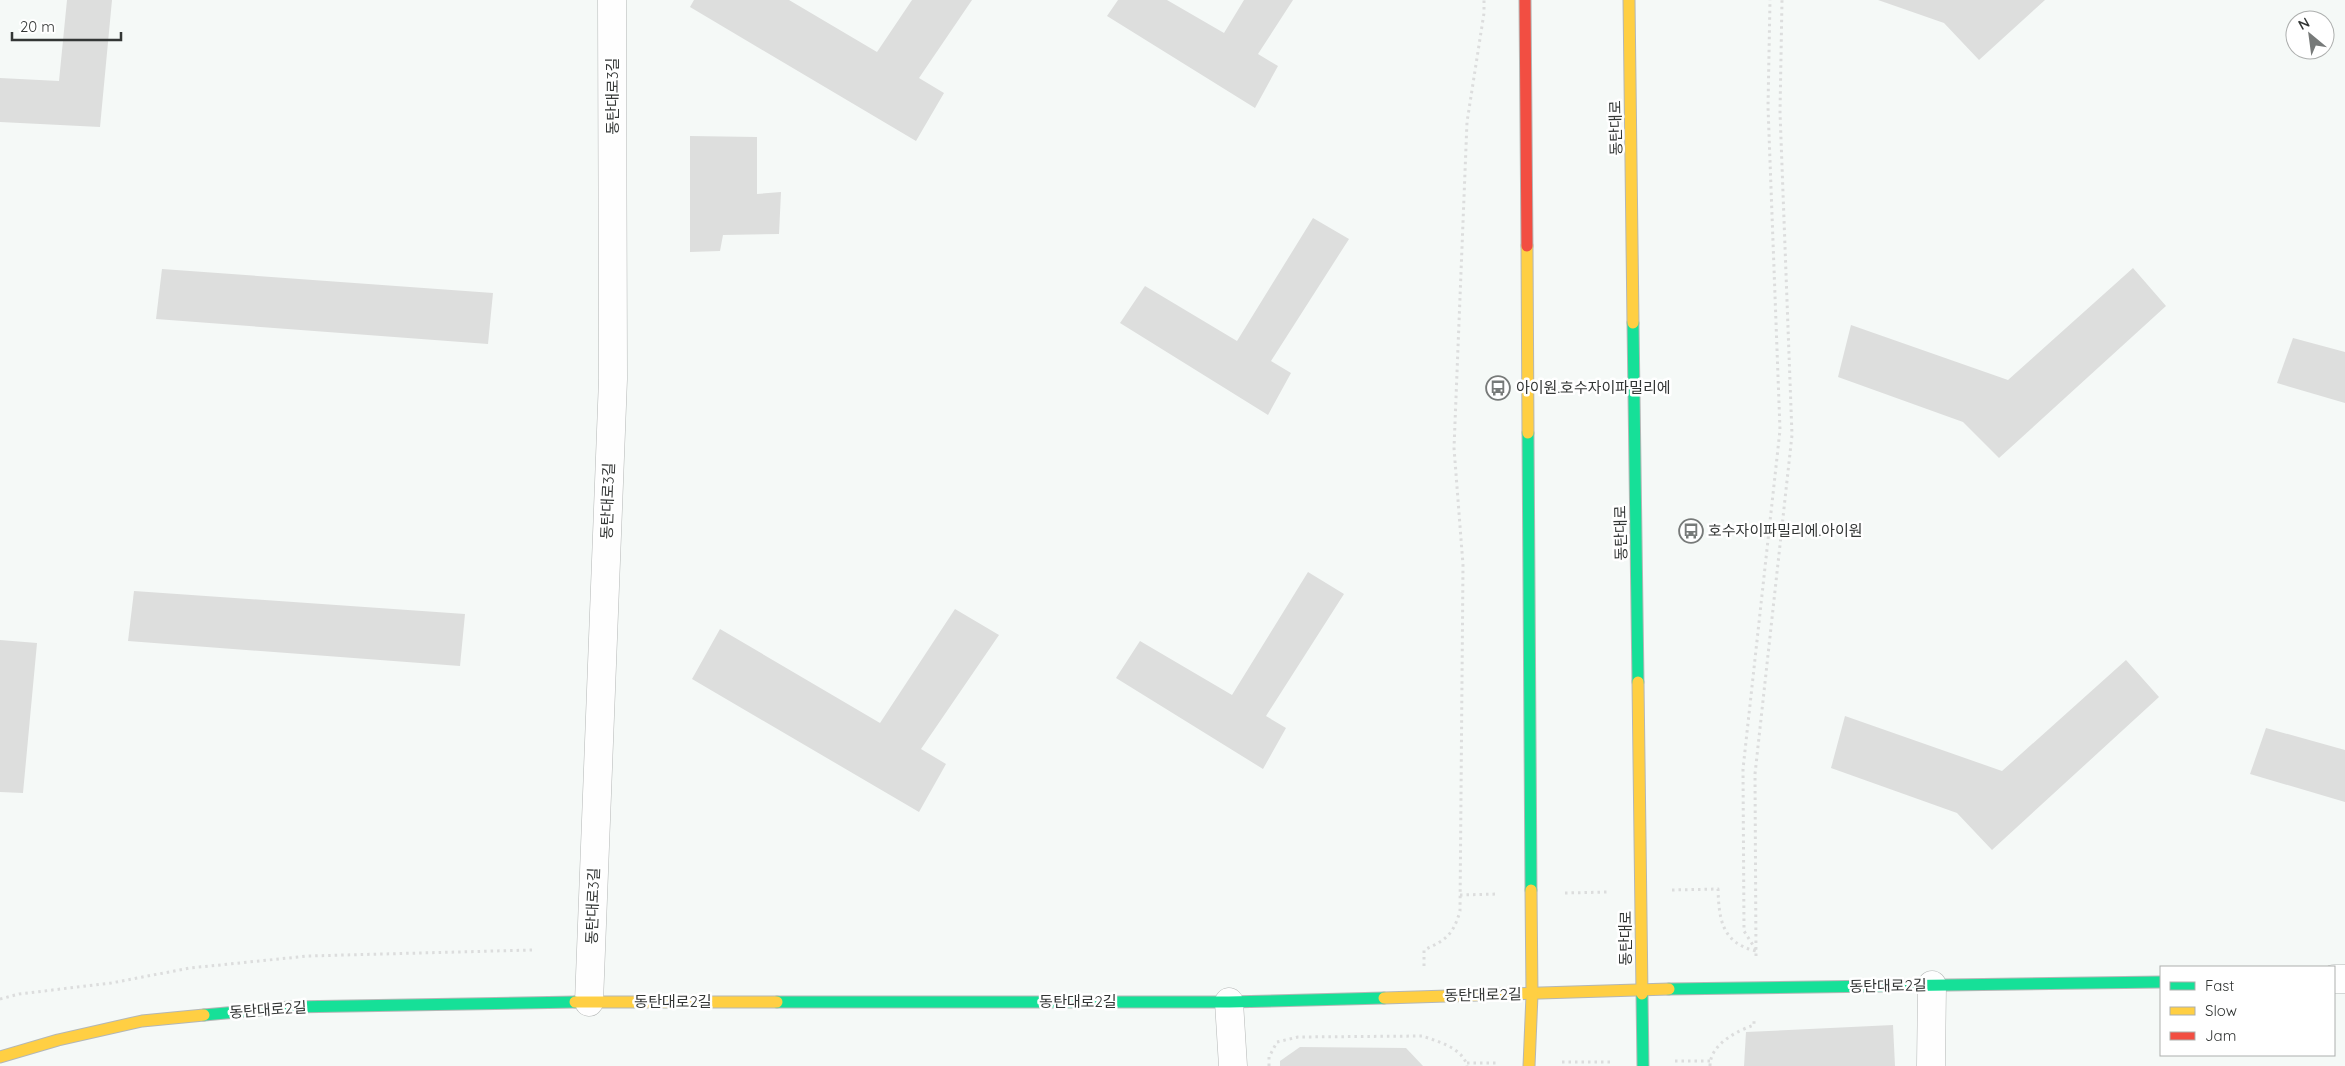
<svg xmlns="http://www.w3.org/2000/svg" width="2345" height="1066" font-family="Quicksand,'Noto Sans KR',sans-serif">
<style>
.building{fill:#dddedd}
.lines{fill:none;stroke-linecap:round;stroke-linejoin:round}
.street-casing{stroke:#b4b7b6;stroke-width:29}
.fast-casing{stroke:#b4b7b6;stroke-width:13}
.slow-casing{stroke:#b4b7b6;stroke-width:13}
.jam-casing{stroke:#b4b7b6;stroke-width:13}
.path{stroke:#dcdddd;stroke-width:3;stroke-dasharray:2.5 4;stroke-linecap:butt}
.street{stroke:#fefefe;stroke-width:28}
.fast{stroke:#16e098;stroke-width:11}
.slow{stroke:#ffcf43;stroke-width:11}
.jam{stroke:#f24e42;stroke-width:11}
.labels{text-anchor:middle;stroke-width:5;stroke-linejoin:round;paint-order:stroke}
.street-label{font-size:15px;fill:#333635;stroke:#fff}
.poi-label{font-size:15px;fill:#333635;stroke:#fff;text-anchor:start}
</style>
<rect width="100%" height="100%" fill="#f5f9f7"/>
<g class="building">
<polygon points="67,0 112,0 100,127 0,122 0,78 59,81"/>
<polygon points="694,0 789,0 877,52 912,0 972,0 919,78 944,93 916,141 690,7"/>
<polygon points="1118,0 1167,0 1224,33 1244,0 1293,0 1258,54 1278,66 1255,108 1107,16"/>
<polygon points="1878,0 2045,0 1979,60 1944,23"/>
<polygon points="690,136 757,137 757,194 781,192 779,234 723,235 720,251 690,252"/>
<polygon points="1313,218 1349,239 1271,361 1291,373 1268,415 1120,323 1145,286 1237,341"/>
<polygon points="2133,268 2166,306 1999,458 1963,422 1838,377 1851,325 2008,380"/>
<polygon points="162,269 493,293 488,344 156,319"/>
<polygon points="2293,338 2345,352 2345,403 2277,383"/>
<polygon points="1308,572 1344,594 1266,716 1286,728 1263,769 1116,678 1140,641 1232,695"/>
<polygon points="134,591 465,614 460,666 128,641"/>
<polygon points="955,609 999,635 921,749 946,764 919,812 692,679 720,629 880,723"/>
<polygon points="0,640 37,643 23,793 0,792"/>
<polygon points="2126,660 2159,697 1992,850 1957,813 1831,768 1845,716 2002,771"/>
<polygon points="2266,728 2345,750 2345,802 2250,774"/>
<polygon points="1893,1025 1895,1066 1744,1066 1746,1032"/>
<polygon points="1300,1047 1406,1048 1423,1066 1280,1066 1280,1061"/>
</g>
<g class="lines">
<g class="street-casing">
<g id="street">
<polyline points="2334,979 2345,979"/>
<polyline points="589,1002 613,379 612,0"/>
<polyline points="1229,1002 1233,1066"/>
<polyline points="1931,1066 1932,985"/>
</g>
</g>
<g class="fast-casing">
<g id="fast">
<polyline points="1633,323 1638,682"/>
<polyline points="1528,433 1531,890"/>
<polyline points="1669,989 2161,982"/>
<polyline points="1642,994 1643,1066"/>
<polyline points="777,1002 1229,1002 1384,998"/>
<polyline points="204,1015 290,1007 575,1002"/>
</g>
</g>
<g class="slow-casing">
<g id="slow">
<polyline points="1629,0 1633,323"/>
<polyline points="1527,246 1528,433"/>
<polyline points="1638,682 1642,994"/>
<polyline points="1384,998 1669,989"/>
<polyline points="575,1002 777,1002"/>
<polyline points="0,1057 58,1040 142,1021 204,1015"/>
<polyline points="1529,1066 1532,995 1531,890"/>
</g>
</g>
<g class="jam-casing">
<polyline id="jam" points="1525,0 1527,246"/>
</g>
<g class="path">
<path d="M 1672,890 L 1718,889 C 1719,920 1722,943 1756,951"/>
<polyline points="1565,893 1609,892"/>
<polyline points="1460,895 1499,894"/>
<polyline points="1756,950 1744,931 1743,769 1780,430 1768,107 1770,0"/>
<polyline points="1756,956 1755,774 1792,435 1780,112 1782,0"/>
<path d="M 1424,966 L 1424,950 C 1446,940 1453,935 1460,911 L 1463,565 L 1454,448 L 1467,122 L 1484,13 L 1484,0"/>
<polyline points="0,999 19,994 111,983 190,968 308,956 532,950"/>
<polyline points="1675,1061 1710,1061"/>
<polyline points="1562,1062 1611,1062"/>
<polyline points="1467,1063 1496,1063"/>
<path d="M 1269,1066 L 1269,1057 L 1277,1042 L 1298,1037 L 1422,1036 C 1437,1041 1463,1048 1467,1066"/>
<path d="M 1710,1066 C 1710,1044 1737,1031 1754,1025 L 1754,1019"/>
</g>
<use href="#street" class="street"/>
<use href="#fast" class="fast"/>
<use href="#slow" class="slow"/>
<use href="#jam" class="jam"/>
</g>
<defs>
<g id="bus-ring" transform="scale(1.25)"><circle r="9.5" fill="#fff" stroke="#777a79" stroke-width="1.5"/><path d="M-5-6H5V4H4V6H2V4H-2V6H-4V4H-5ZM-3.5-4V0h7V-4ZM-3.5 1.2v1.5H-2V1.2ZM2 1.2v1.5H3.5V1.2Z" fill="#777a79"/></g>
</defs>
<g fill-rule="evenodd">
<use href="#bus-ring" x="1498" y="388"/>
<use href="#bus-ring" x="1691" y="531"/>
</g>
<g class="labels">
<g class="street-label">
<text transform="translate(613 96) rotate(-90)" y="5">동탄대로3길</text>
<text transform="translate(1616 128) rotate(-91)" y="5">동탄대로</text>
<text transform="translate(608 501) rotate(-88)" y="5">동탄대로3길</text>
<text transform="translate(1621 533) rotate(-91)" y="5">동탄대로</text>
<text transform="translate(593 906) rotate(-88)" y="5">동탄대로3길</text>
<text transform="translate(1626 938) rotate(-90)" y="5">동탄대로</text>
<text transform="translate(1888 986) rotate(-1)" y="5">동탄대로2길</text>
<text transform="translate(1483 995) rotate(-1)" y="5">동탄대로2길</text>
<text x="673" y="1007">동탄대로2길</text>
<text x="1078" y="1007">동탄대로2길</text>
<text transform="translate(268 1010) rotate(-4)" y="5">동탄대로2길</text>
</g>
<g class="poi-label">
<text x="1516" y="393">아이원.호수자이파밀리에</text>
<text x="1708" y="536">호수자이파밀리에.아이원</text>
</g>
</g>
<rect x="2160" y="966" width="175" height="90" fill="#ffffff" stroke="#adafae"/>
<rect x="2170" y="982" width="25" height="8" fill="#16e098" stroke="#adafae"/>
<text x="2205" y="991" font-size="15" fill="#333635">Fast</text>
<rect x="2170" y="1007" width="25" height="8" fill="#ffcf43" stroke="#adafae"/>
<text x="2205" y="1016" font-size="15" fill="#333635">Slow</text>
<rect x="2170" y="1032" width="25" height="8" fill="#f24e42" stroke="#adafae"/>
<text x="2205" y="1041" font-size="15" fill="#333635">Jam</text>
<g transform="translate(2310 35) rotate(331)"><circle r="24" fill="#ffffff" stroke="#adafae"/>
<path d="M0-4L9 19L0 12L-9 19Z" fill="#777a79"/>
<text y="-8" font-size="14" font-weight="bold" text-anchor="middle" fill="#333635">N</text>
</g>
<path d="M12 32v8h109v-8" fill="none" stroke="#333635" stroke-width="2.5"/>
<text x="20" y="32" font-size="15" fill="#333635" stroke="#ffffff" stroke-width="4" paint-order="stroke">20 m</text>
</svg>
